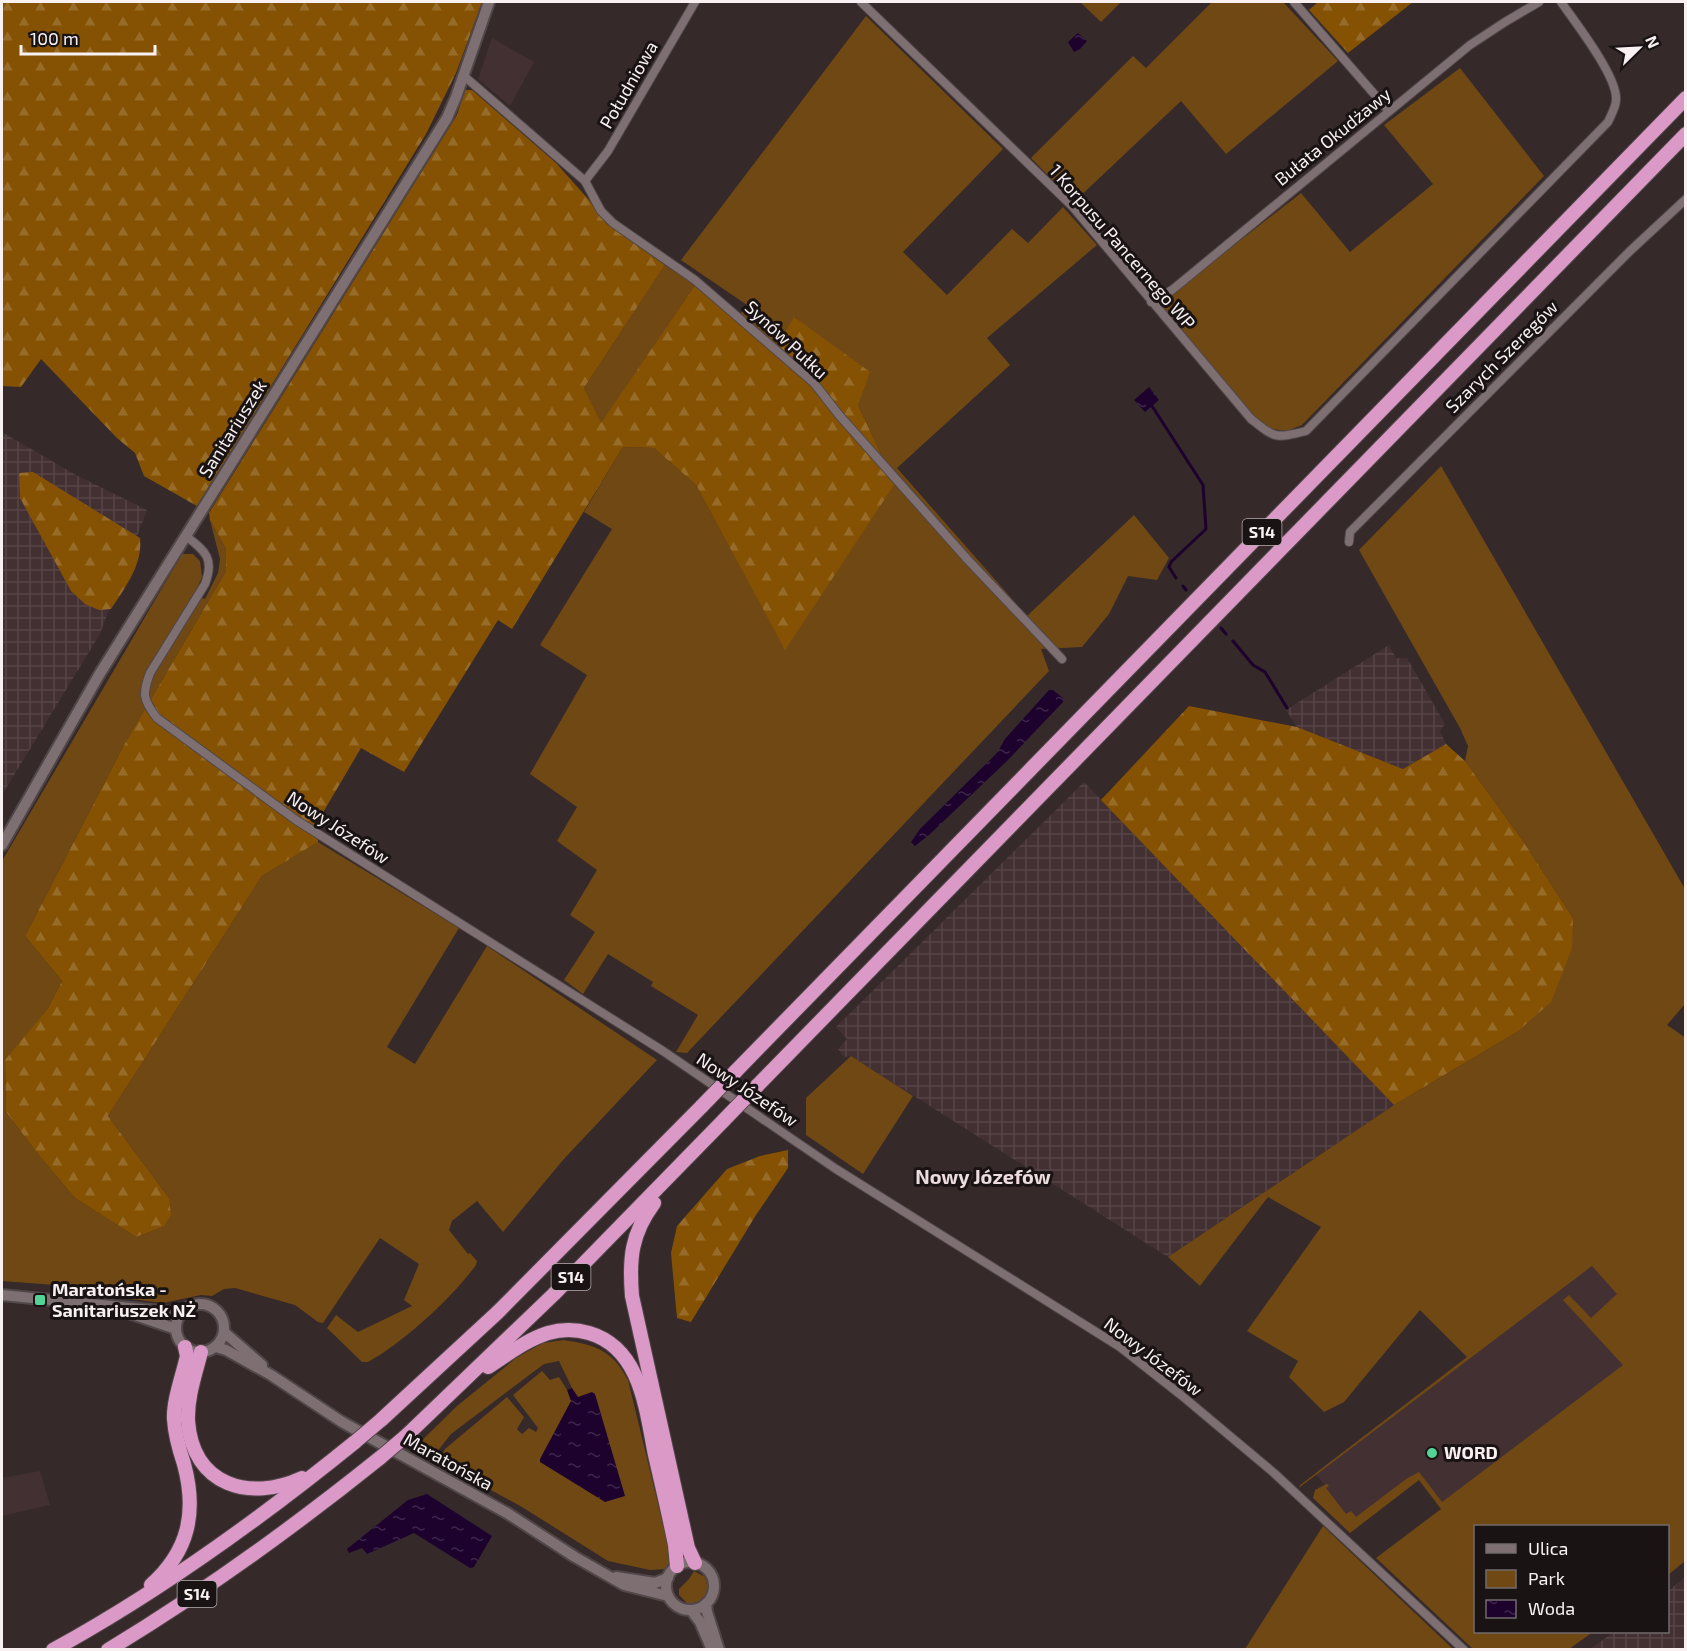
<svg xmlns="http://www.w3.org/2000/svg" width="1687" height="1651" font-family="'Exo 2',sans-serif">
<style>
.built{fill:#433033}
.industrial{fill:url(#industrial-grid)}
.green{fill:#704814}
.forest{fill:url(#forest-firs)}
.water{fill:url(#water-ripples)}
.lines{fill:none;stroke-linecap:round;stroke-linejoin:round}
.stream{stroke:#1c022d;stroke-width:3}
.street-casing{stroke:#514748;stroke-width:10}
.secondary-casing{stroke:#514748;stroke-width:14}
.highway-casing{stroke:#514748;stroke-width:16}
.street{stroke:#7e7072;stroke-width:8}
.secondary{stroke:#7e7072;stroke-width:10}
.highway{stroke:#db99c8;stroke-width:14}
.highway-bridge-casing{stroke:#514748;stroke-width:16;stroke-linecap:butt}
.highway-bridge{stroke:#db99c8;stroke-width:14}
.poi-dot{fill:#53d396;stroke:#191314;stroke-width:2}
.labels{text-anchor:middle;stroke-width:6;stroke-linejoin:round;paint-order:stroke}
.shield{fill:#191314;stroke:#b5aeaf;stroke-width:1.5}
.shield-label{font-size:16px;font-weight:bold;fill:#f8f0f1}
.street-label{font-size:18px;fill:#f8f0f1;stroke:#191314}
.poi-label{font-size:18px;font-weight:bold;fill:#f8f0f1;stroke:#191314;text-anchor:start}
.neighbourhood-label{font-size:20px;font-weight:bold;fill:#eddcde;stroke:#191314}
</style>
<defs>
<pattern id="industrial-grid" width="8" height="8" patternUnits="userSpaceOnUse" patternTransform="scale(1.5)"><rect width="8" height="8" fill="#433033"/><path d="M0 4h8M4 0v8" fill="none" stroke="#564447"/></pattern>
<pattern id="forest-firs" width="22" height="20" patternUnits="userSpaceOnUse" patternTransform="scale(1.5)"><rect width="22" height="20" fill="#855203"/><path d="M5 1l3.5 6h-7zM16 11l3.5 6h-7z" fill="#976b28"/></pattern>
<pattern id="water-ripples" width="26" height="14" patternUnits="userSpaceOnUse" patternTransform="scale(1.5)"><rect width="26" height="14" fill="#1c022d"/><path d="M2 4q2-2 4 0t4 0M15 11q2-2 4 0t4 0" fill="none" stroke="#3e274c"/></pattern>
</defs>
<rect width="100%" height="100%" fill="#35292a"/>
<g class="built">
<polygon points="492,38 534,62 510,106 478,79"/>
<polygon points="1601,1256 1671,1333 1441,1508 1418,1479 1352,1531 1315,1490 1324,1484 1315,1473"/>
<polygon points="40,1471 50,1505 2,1516 2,1478"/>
</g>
<g class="industrial">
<polygon points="2,432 76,475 147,510 100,634 2,795"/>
<polygon points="1389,645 1396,658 1407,658 1445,724 1440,731 1446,744 1403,769 1297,727 1286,710"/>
<polygon points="1084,782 1394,1105 1168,1257 851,1056 844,1057 838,1049 847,1039 836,1027"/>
<polygon points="1685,1577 1685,1649 1590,1649 1614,1632 1668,1632 1668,1591"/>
</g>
<g class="green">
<polygon points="1080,2 1121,2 1101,22"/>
<polygon points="1212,2 1283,2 1338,61 1226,154 1181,101 1074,202 1031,158 1133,56 1146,68"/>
<polygon points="866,16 1003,149 903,252 947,295 1012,229 1028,243 1063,207 1097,245 987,338 1010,365 897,468 1027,616 1134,515 1169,558 1157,580 1128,576 1109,614 1082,647 1041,649 1049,671 687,1053 676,1052 698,1015 651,986 653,982 608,954 583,994 564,980 595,932 570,915 597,870 557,841 577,807 530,774 587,675 540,645 612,529 584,512 623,447 654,448 696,485 785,649 895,484 858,405 795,317 774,353 735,321 747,305 681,260"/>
<polygon points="1460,68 1544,176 1302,425 1287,431 1271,429 1252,416 1163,312 1163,304 1165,299 1301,193 1350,252 1433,184 1384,125"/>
<polygon points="665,265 695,285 601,424 584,388"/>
<polygon points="1441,466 1685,889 1685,1004 1667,1025 1686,1038 1685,1561 1668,1575 1668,1526 1476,1526 1476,1632 1593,1632 1569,1649 1473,1649 1376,1558 1441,1509 1419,1480 1350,1533 1313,1498 1315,1490 1327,1484 1329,1486 1326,1488 1346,1514 1351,1511 1356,1517 1406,1479 1419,1472 1442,1502 1623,1365 1563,1300 1569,1295 1591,1318 1617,1294 1592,1266 1300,1487 1299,1486 1467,1357 1420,1310 1344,1402 1324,1412 1289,1377 1298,1361 1247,1331 1321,1227 1268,1197 1200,1286 1168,1257 1394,1105 1517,1032 1573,918 1523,841 1465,761 1468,746 1460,728 1359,550"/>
<path d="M 210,520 L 226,549 L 226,571 L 124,745 L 25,936 L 62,981 L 48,1008 L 5,1061 L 6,1112 L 37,1153 L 75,1198 L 136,1237 L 163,1227 L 169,1198 L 108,1116 L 262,876 L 318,842 L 459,928 L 387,1047 L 415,1064 L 487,946 L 657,1060 L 563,1160 L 503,1232 L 477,1201 L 452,1221 L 449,1230 L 468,1254 L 470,1253 L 477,1261 L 476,1265 C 453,1297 403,1343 368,1362 L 362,1362 L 327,1328 L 336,1315 L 358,1332 L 412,1306 L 404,1300 L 419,1264 L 380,1238 L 323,1323 L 318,1322 L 295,1305 L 235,1288 L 224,1289 L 212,1296 L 201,1295 L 163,1303 L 107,1296 L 55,1285 L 2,1281 L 2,861 L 182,554 L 193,554 L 200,561 L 202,577 L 194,595 L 205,599 L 218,573 L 220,559 Z"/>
<polygon points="851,1056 913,1096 863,1174 806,1135 806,1098"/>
<path d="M 564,1340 C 596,1345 612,1350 628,1380 L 671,1557 L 667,1569 L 650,1570 L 608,1561 L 522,1507 L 438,1461 L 445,1449 L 507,1397 L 524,1417 L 517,1429 L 522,1434 L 529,1428 L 536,1432 L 538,1428 L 513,1395 L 542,1371 L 550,1380 L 559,1377 L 567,1390 L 572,1388 L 559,1361 L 544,1364 L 451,1434 L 436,1453 L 425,1452 L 415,1447 L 457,1406 L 516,1358 L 543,1343 Z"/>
<polygon points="1323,1526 1453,1649 1245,1649"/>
<path d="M 694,1571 L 705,1577 C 711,1594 707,1601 688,1604 L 679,1595 L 679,1589 L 689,1579 Z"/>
</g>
<g class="forest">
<polygon points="2,2 482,2 456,73 426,134 197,506 144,476 135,453 117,438 41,359 21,387 2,386"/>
<polygon points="1318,2 1413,2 1348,53 1309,10"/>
<polygon points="465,90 472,90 556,163 589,200 607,224 665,265 584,388 601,423 695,285 773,353 794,317 870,372 858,405 895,484 785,650 696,485 654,448 623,447 512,629 498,620 404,772 361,748 318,821 318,842 262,876 108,1116 169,1198 171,1215 163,1227 136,1237 75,1198 37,1153 6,1112 5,1060 48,1008 62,981 25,936 124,745 226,571 226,549 210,520 209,513 457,115"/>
<path d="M 33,472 L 140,538 C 143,564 125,588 111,609 L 99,610 L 85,604 L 71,591 L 20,498 L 19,473 Z"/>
<polygon points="1189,706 1297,727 1403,769 1446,744 1465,761 1523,841 1573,918 1572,948 1551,1002 1517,1032 1394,1105 1101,800"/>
<polygon points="788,1150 788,1168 756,1215 691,1322 677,1318 671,1253 677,1226 727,1169 760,1156"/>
</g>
<g class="water">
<polygon points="1078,33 1087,41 1080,49 1074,52 1068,42"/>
<polygon points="1149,387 1159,400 1145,412 1134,400"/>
<polygon points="1049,690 1053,690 1063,698 1063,702 1007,761 929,835 915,846 911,842 920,829 997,753 1005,739"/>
<polygon points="572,1388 578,1397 592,1392 595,1394 625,1496 605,1502 540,1462 540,1459 571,1401 567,1390"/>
<polygon points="427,1494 492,1536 474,1567 470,1568 414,1533 367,1554 362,1548 349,1553 347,1549 408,1500"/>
</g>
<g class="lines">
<g class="stream">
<polyline points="1152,406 1203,485 1206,529 1171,562 1169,567 1176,578"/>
<polyline points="1183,586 1186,590"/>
<polyline points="1221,628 1226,634"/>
<polyline points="1233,641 1253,665 1265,672 1287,708"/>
</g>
<g class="street-casing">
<g id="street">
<path d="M 861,2 L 1072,206 L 1251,419 C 1275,438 1275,439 1306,431 L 1608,122 C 1611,115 1616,107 1616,100 C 1618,77 1575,22 1561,2"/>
<polyline points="1294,2 1389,111"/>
<polyline points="464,76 585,181 601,211 613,223 695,280 814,383 839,415 968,560 1062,659"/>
<polyline points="585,181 608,151 695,2"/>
<polyline points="1151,302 1172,290 1470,45 1505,22 1539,2"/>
<path d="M 186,536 C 205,551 215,558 205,584 L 150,673 C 142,694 143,700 157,718 L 296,820 L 663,1051 L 836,1169 L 1120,1347 L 1181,1395 L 1274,1473 L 1464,1650"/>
<polyline points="1349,542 1350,532 1630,251 1686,199"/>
</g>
</g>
<g class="secondary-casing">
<g id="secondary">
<polyline points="2,845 99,675 447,118 456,97 489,2"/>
<polyline points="2,1295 181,1313"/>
<circle cx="200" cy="1328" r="24"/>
<polyline points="129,1313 176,1329"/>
<polyline points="224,1332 262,1365"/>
<polyline points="216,1347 226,1350 271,1375 342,1422 507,1513 575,1557 624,1585 668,1596"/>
<circle cx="690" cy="1586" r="24"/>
<polyline points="616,1577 655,1583 668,1578"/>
<polyline points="706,1604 707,1612 719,1650"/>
<polyline points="691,1610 700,1622 712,1650"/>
</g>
</g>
<g class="highway-casing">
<g id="highway">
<polyline points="735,1072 1686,98"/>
<polyline points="757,1086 1686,134"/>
<path d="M 654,1203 C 631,1234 629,1259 632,1296 L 688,1548 L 695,1563"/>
<path d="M 201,1352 C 195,1375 187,1398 188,1421 C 193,1486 250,1502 302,1478"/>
<path d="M 488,1367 C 507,1355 526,1340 548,1333 C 562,1329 575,1329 589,1333 C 641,1348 646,1410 655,1455 C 662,1485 669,1515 675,1545 L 677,1566"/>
<polyline points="381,1420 498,1312 702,1106"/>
<polyline points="407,1435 554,1294 724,1120"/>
<path d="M 151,1585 C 189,1551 197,1512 184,1464 C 179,1449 175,1435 174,1419 C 173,1401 183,1374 187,1356 L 185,1347"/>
<path d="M 53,1650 C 161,1591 260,1519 355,1442"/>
<path d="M 108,1650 C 204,1592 294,1527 381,1457"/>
</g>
</g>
<use href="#street" class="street"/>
<use href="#secondary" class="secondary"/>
<use href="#highway" class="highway"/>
<g class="highway-bridge-casing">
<g id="highway-bridge">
<polyline points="702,1106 735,1072"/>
<polyline points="724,1120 757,1086"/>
<polyline points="355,1442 381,1420"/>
<polyline points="381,1457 407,1435"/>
</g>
</g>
<use href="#highway-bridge" class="highway-bridge"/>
</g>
<g class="poi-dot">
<rect x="34" y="1294" width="12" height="12" rx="3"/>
<circle cx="1432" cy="1453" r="6"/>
</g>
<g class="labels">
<g class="shield">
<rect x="1242.5" y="519" width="39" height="26" rx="4.5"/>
<rect x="551.5" y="1264" width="39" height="26" rx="4.5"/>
<rect x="177.5" y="1581" width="39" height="26" rx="4.5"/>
</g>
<g class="shield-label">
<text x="1262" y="538">S14</text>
<text x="571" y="1283">S14</text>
<text x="197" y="1600">S14</text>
</g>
<g class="street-label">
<text transform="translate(629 85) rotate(-60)" y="6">Południowa</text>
<text transform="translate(1333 137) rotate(-39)" y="6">Bułata Okudżawy</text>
<text transform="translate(1122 247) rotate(49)" y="6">1 Korpusu Pancernego WP</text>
<text transform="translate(786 340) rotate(43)" y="6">Synów Pułku</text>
<text transform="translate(1502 357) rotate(-45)" y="6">Szarych Szeregów</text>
<text transform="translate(233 429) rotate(-58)" y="6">Sanitariuszek</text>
<text transform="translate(338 828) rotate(33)" y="6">Nowy Józefów</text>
<text transform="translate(747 1090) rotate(34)" y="6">Nowy Józefów</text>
<text transform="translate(1153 1357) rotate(37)" y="6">Nowy Józefów</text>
<text transform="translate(448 1462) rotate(29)" y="6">Maratońska</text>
</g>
<g class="poi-label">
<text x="52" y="1296">Maratońska -<tspan x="52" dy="21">Sanitariuszek NŻ</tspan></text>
<text x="1444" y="1459">WORD</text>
</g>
<g class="neighbourhood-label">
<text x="983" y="1184">Nowy Józefów</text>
</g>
</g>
<rect width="1687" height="1651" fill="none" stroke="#f8f0f1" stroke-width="6"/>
<rect x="1474" y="1525" width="195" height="108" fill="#191314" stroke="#726b6c" stroke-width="1.5"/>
<rect x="1486" y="1544" width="30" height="9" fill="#7e7072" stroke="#726b6c" stroke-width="1.5"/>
<text x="1528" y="1555" font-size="18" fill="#f8f0f1">Ulica</text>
<rect x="1486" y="1570" width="30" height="18" fill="#704814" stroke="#726b6c" stroke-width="1.5"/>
<text x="1528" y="1585" font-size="18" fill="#f8f0f1">Park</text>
<rect x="1486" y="1600" width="30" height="18" fill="url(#water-ripples)" stroke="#726b6c" stroke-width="1.5"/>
<text x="1528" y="1615" font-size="18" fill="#f8f0f1">Woda</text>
<g transform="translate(1639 48) rotate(66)" stroke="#191314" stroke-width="4.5" paint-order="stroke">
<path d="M0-4.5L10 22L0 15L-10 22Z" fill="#f8f0f1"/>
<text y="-9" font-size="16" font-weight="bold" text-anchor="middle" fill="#f8f0f1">N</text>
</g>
<path d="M21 45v9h134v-9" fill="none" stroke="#f8f0f1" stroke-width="3"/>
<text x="30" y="45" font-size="18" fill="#f8f0f1" stroke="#191314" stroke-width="4.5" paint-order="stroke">100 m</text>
</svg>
